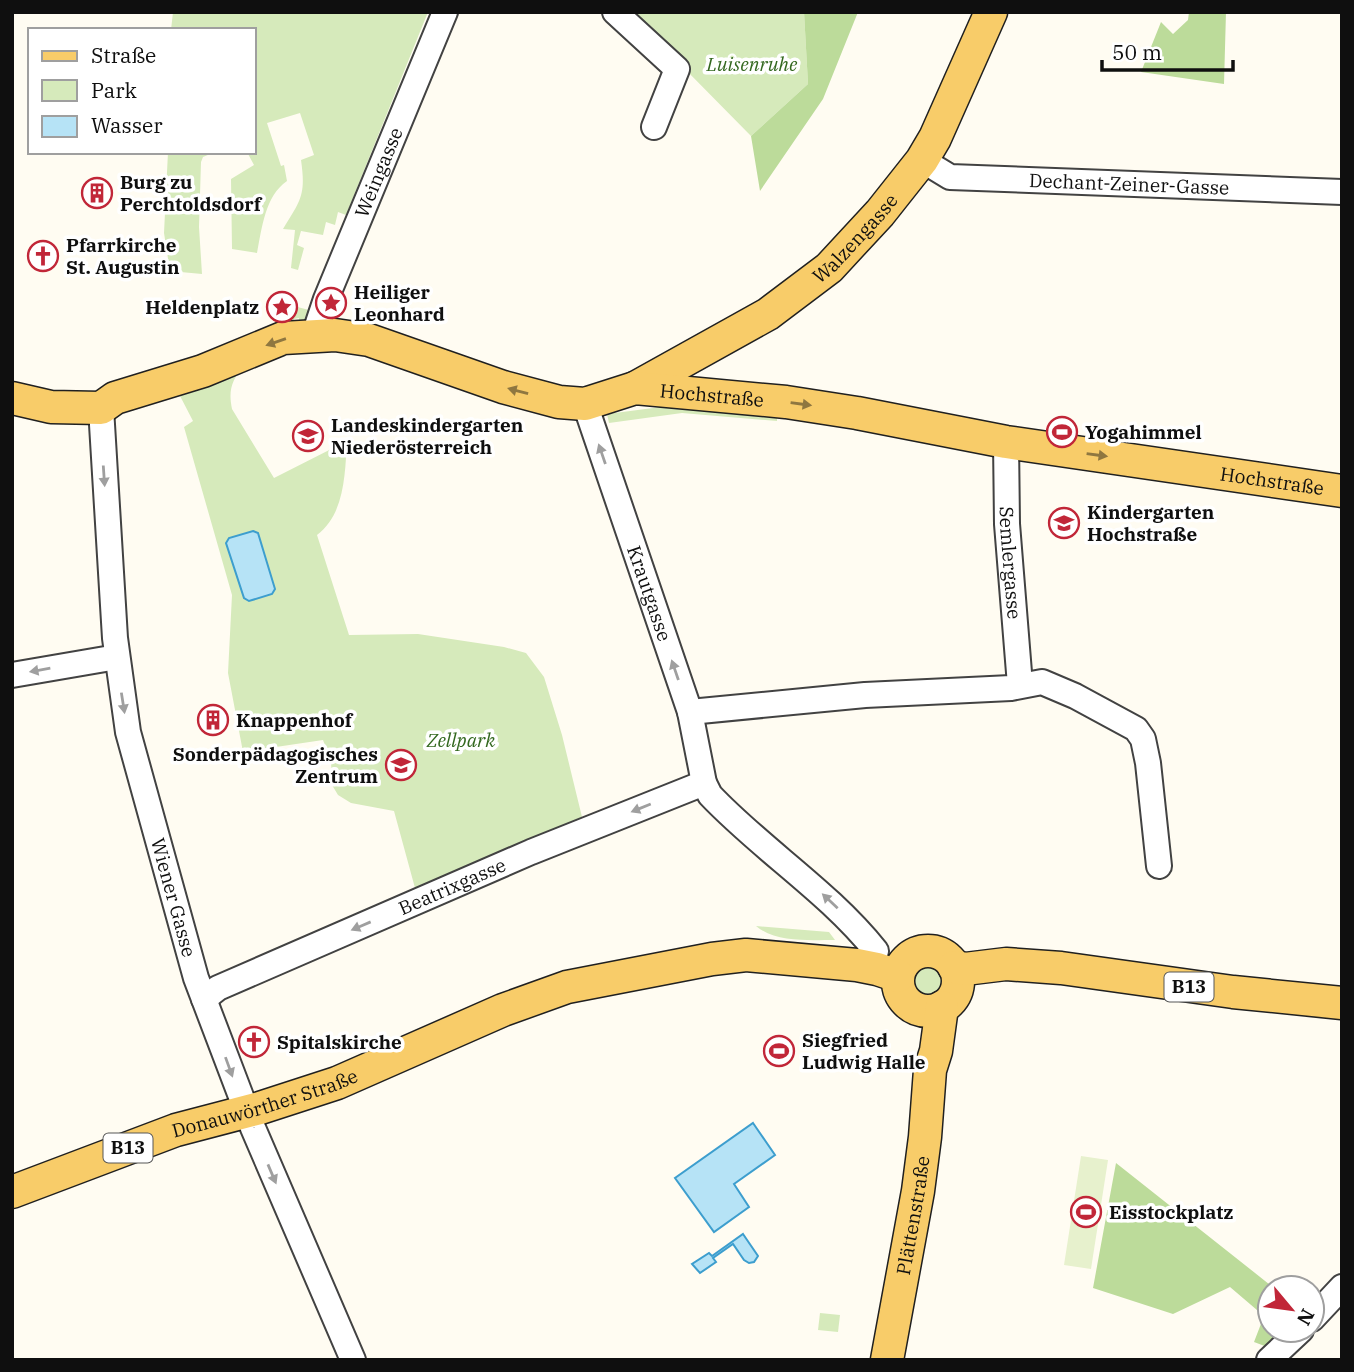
<svg xmlns="http://www.w3.org/2000/svg" width="1354" height="1372" font-family="'IBM Plex Serif',serif">
<style>
.green{fill:#d6eabb}
.forest{fill:#bcdb9a}
.pitch{fill:#e7f1cd}
.water{fill:#b6e3f6;stroke:#3d9ece;stroke-width:2}
.lines{fill:none;stroke-linecap:round;stroke-linejoin:round}
.minor-casing{stroke:#424242;stroke-width:28}
.major-casing{stroke:#202020;stroke-width:35}
.minor{stroke:#fff;stroke-width:24}
.major{stroke:#f8cc69;stroke-width:32}
.oneway{fill:#8f7740}
.oneway2{fill:#9f9f9f}
.labels{text-anchor:middle;stroke-width:7;stroke-linejoin:round;paint-order:stroke}
.shield{fill:#fff;stroke:#575757;stroke-width:2}
.shield-label{font-size:18px;font-weight:bold;fill:#0f0f0f}
.park-label{font-size:19px;font-style:italic;fill:#33681f;stroke:#fff}
.street-label{font-size:19px;fill:#0f0f0f;stroke:#fff}
.poi-label{font-size:19px;font-weight:bold;fill:#0f0f0f;stroke:#fff;text-anchor:start}
</style>
<rect width="100%" height="100%" fill="#fffcf2"/>
<g class="green">
<path d="M 173,12 L 428,12 L 346,215 L 338,212 L 335,225 L 326,222 L 323,235 L 301,231 L 297,245 L 304,248 L 298,270 L 291,268 L 295,230 L 283,229 C 301,200 306,195 301,160 L 314,155 L 300,113 L 267,123 L 281,166 L 284,165 L 287,181 C 265,196 262,228 257,253 L 232,249 L 231,179 L 254,165 L 247,152 L 254,152 L 254,30 L 171,30 Z"/>
<polygon points="624,12 804,12 808,84 751,136 682,66"/>
<polygon points="168,152 215,152 203,157 201,162 199,227 202,274 170,271 164,233"/>
<polygon points="278,302 309,310 305,320 299,321 299,318 294,319 293,322 285,321 276,304"/>
<path d="M 244,365 C 232,380 228,390 232,409 L 274,478 L 347,441 C 345,473 345,514 317,535 L 349,635 L 418,634 L 504,647 L 526,653 L 544,677 L 562,735 L 582,817 L 415,888 L 394,811 L 351,803 L 338,795 L 332,785 L 331,761 L 323,740 L 243,752 L 228,673 L 232,595 L 184,427 L 193,421 L 179,394 Z"/>
<polygon points="676,405 777,413 777,421 682,413 609,423 607,414"/>
<path d="M 756,926 L 829,932 L 835,940 C 810,940 776,943 756,926 Z"/>
<path d="M 928,964 L 939,968 L 945,982 L 940,992 C 923,1004 907,988 916,970 Z"/>
<polygon points="820,1313 840,1315 838,1332 818,1330"/>
</g>
<g class="forest">
<polygon points="804,12 858,12 823,99 760,191 751,136 808,84"/>
<polygon points="1189,12 1226,12 1224,84 1141,72 1161,22 1173,34 1188,20"/>
<polygon points="1116,1163 1274,1288 1270,1288 1270,1330 1282,1330 1273,1349 1254,1342 1264,1316 1230,1287 1173,1314 1093,1288"/>
</g>
<polygon class="pitch" points="1081,1156 1108,1160 1091,1269 1064,1265"/>
<g class="water">
<polygon points="253,531 258,533 275,589 272,594 249,601 244,598 226,543 229,538"/>
<polygon points="753,1123 775,1155 734,1184 749,1207 714,1232 675,1178"/>
<polygon points="743,1234 758,1256 754,1262 749,1263 744,1260 733,1244 713,1258 716,1262 700,1273 692,1264 709,1253 712,1256"/>
</g>
<g class="lines">
<g class="minor-casing">
<g id="minor">
<polyline points="615,12 677,69 654,127"/>
<path id="s1" d="M 922,160 L 950,177 L 1342,192"/>
<path id="s2" d="M 314,335 L 326,299 L 445,12"/>
<path id="s3" d="M 585,404 L 690,712 L 704,783 L 710,795 C 762,850 828,891 876,951"/>
<path id="s4" d="M 101,408 L 115,638 L 128,732 L 196,978 L 253,1128 L 353,1360"/>
<path id="s5" d="M 1006,442 L 1007,524 L 1020,685"/>
<polyline points="12,675 117,657"/>
<polyline points="690,712 865,695 1011,688 1042,682 1075,696 1136,729 1143,739 1148,763 1159,866"/>
<path id="s6" d="M 204,999 L 218,988 L 531,852 L 704,783"/>
<polyline points="1312,1319 1342,1287"/>
<polyline points="1269,1360 1301,1330"/>
</g>
</g>
<g class="major-casing">
<g id="major">
<path id="s7" d="M 635,388 L 768,314 L 829,268 L 880,213 L 922,160 L 935,138 L 991,12"/>
<path id="s8" d="M 12,398 L 51,407 L 101,408 L 115,398 L 203,371 L 283,338 L 335,335 L 369,340 L 503,387 L 559,402 L 585,404 L 635,388 L 786,402 L 857,413 L 1006,442 L 1342,491"/>
<circle cx="928" cy="981" r="30"/>
<polyline points="954,967 965,969 1006,964 1061,968 1233,992 1342,1003"/>
<path id="s9" d="M 12,1192 L 176,1130 L 260,1108 L 337,1083 L 503,1010 L 567,987 L 712,959 L 746,955 L 857,965 L 877,969 L 898,976"/>
<path id="s10" d="M 887,1360 L 918,1191 L 925,1137 L 930,1070 L 936,1051 L 942,1007"/>
</g>
</g>
<use href="#minor" class="minor"/>
<use href="#major" class="major"/>
</g>
<defs><path id="oneway-solid" d="M-6-.8H1V-3.2L6.5 0L1 3.2V.8H-6Z" transform="scale(1.75)"/></defs>
<g class="oneway">
<use href="#oneway-solid" transform="translate(276 342) rotate(161)"/>
<use href="#oneway-solid" transform="translate(518 391) rotate(-165)"/>
<use href="#oneway-solid" transform="translate(801 404) rotate(8)"/>
<use href="#oneway-solid" transform="translate(1097 455) rotate(8)"/>
</g>
<g class="oneway2">
<use href="#oneway-solid" transform="translate(602 454) rotate(-109)"/>
<use href="#oneway-solid" transform="translate(104 476) rotate(86)"/>
<use href="#oneway-solid" transform="translate(40 670) rotate(170)"/>
<use href="#oneway-solid" transform="translate(675 670) rotate(-109)"/>
<use href="#oneway-solid" transform="translate(123 703) rotate(81)"/>
<use href="#oneway-solid" transform="translate(641 808) rotate(158)"/>
<use href="#oneway-solid" transform="translate(830 901) rotate(-137)"/>
<use href="#oneway-solid" transform="translate(361 926) rotate(157)"/>
<use href="#oneway-solid" transform="translate(229 1067) rotate(70)"/>
<use href="#oneway-solid" transform="translate(272 1174) rotate(67)"/>
</g>
<defs>
<g id="building-ring" transform="scale(1.575)"><circle r="9.5" fill="#fff" stroke="#c12638" stroke-width="1.5"/><path d="M-4-6H4V6H1V3H-1V6H-4ZM-2.5-4.3h1.7v1.8h-1.7ZM.8-4.3h1.7v1.8H.8ZM-2.5-1h1.7V.8h-1.7ZM.8-1h1.7V.8H.8Z" fill="#c12638"/></g>
<g id="church-ring" transform="scale(1.575)"><circle r="9.5" fill="#fff" stroke="#c12638" stroke-width="1.5"/><path d="M-1.2-6h2.4v3.5h3.3v2.4h-3.3V6h-2.4V-.1h-3.3v-2.4h3.3Z" fill="#c12638"/></g>
<g id="sight-ring" transform="scale(1.575)"><circle r="9.5" fill="#fff" stroke="#c12638" stroke-width="1.5"/><path d="M0-6L1.8-2.2L6-1.7L2.9 1.2L3.7 5.4L0 3.3L-3.7 5.4L-2.9 1.2L-6-1.7L-1.8-2.2Z" fill="#c12638"/></g>
<g id="stadium-ring" transform="scale(1.575)"><circle r="9.5" fill="#fff" stroke="#c12638" stroke-width="1.5"/><path d="M0-5a6.5 5 0 1 0 0 10a6.5 5 0 1 0 0-10ZM-3.5-1.8h7v3.6h-7Z" fill="#c12638"/></g>
<g id="school-ring" transform="scale(1.575)"><circle r="9.5" fill="#fff" stroke="#c12638" stroke-width="1.5"/><path d="M0-5L7-2L0 1L-7-2ZM-4 1L0 2.5L4 1V4Q0 6-4 4Z" fill="#c12638"/></g>
</defs>
<g fill-rule="evenodd">
<use href="#building-ring" x="97" y="193"/>
<use href="#church-ring" x="43" y="256"/>
<use href="#sight-ring" x="331" y="303"/>
<use href="#sight-ring" x="282" y="307"/>
<use href="#stadium-ring" x="1062" y="432"/>
<use href="#school-ring" x="308" y="436"/>
<use href="#school-ring" x="1064" y="523"/>
<use href="#building-ring" x="213" y="720"/>
<use href="#school-ring" x="401" y="765"/>
<use href="#church-ring" x="254" y="1042"/>
<use href="#stadium-ring" x="779" y="1051"/>
<use href="#stadium-ring" x="1086" y="1212"/>
</g>
<g class="labels">
<g class="shield">
<rect x="1164.5" y="972.5" width="49" height="29" rx="5"/>
<rect x="103.5" y="1133.5" width="49" height="29" rx="5"/>
</g>
<g class="shield-label">
<text x="1189" y="993">B13</text>
<text x="128" y="1154">B13</text>
</g>
<g class="park-label">
<text x="752" y="71">Luisenruhe</text>
<text x="461" y="747">Zellpark</text>
</g>
<g class="street-label">
<text dy="7" stroke="none"><textPath href="#s2" startOffset="175">Weingasse</textPath></text>
<text dy="7" stroke="none"><textPath href="#s1" startOffset="212">Dechant-Zeiner-Gasse</textPath></text>
<text dy="7" stroke="none"><textPath href="#s7" startOffset="268">Walzengasse</textPath></text>
<text dy="7" stroke="none"><textPath href="#s8" startOffset="728">Hochstraße</textPath></text>
<text dy="7" stroke="none"><textPath href="#s8" startOffset="1295">Hochstraße</textPath></text>
<text dy="7" stroke="none"><textPath href="#s5" startOffset="121">Semlergasse</textPath></text>
<text dy="7" stroke="none"><textPath href="#s3" startOffset="200">Krautgasse</textPath></text>
<text dy="7" stroke="none"><textPath href="#s6" startOffset="273">Beatrixgasse</textPath></text>
<text dy="7" stroke="none"><textPath href="#s4" startOffset="497">Wiener Gasse</textPath></text>
<text dy="7" stroke="none"><textPath href="#s9" startOffset="268">Donauwörther Straße</textPath></text>
<text dy="7" stroke="none"><textPath href="#s10" startOffset="147">Plättenstraße</textPath></text>
</g>
<g class="poi-label">
<text x="120" y="189">Burg zu<tspan x="120" dy="22">Perchtoldsdorf</tspan></text>
<text x="66" y="252">Pfarrkirche<tspan x="66" dy="22">St. Augustin</tspan></text>
<text x="354" y="299">Heiliger<tspan x="354" dy="22">Leonhard</tspan></text>
<text x="259" y="314" text-anchor="end">Heldenplatz</text>
<text x="331" y="432">Landeskindergarten<tspan x="331" dy="22">Niederösterreich</tspan></text>
<text x="1085" y="439">Yogahimmel</text>
<text x="1087" y="519">Kindergarten<tspan x="1087" dy="22">Hochstraße</tspan></text>
<text x="236" y="727">Knappenhof</text>
<text x="378" y="761" text-anchor="end">Sonderpädagogisches<tspan x="378" dy="22">Zentrum</tspan></text>
<text x="802" y="1047">Siegfried<tspan x="802" dy="22">Ludwig Halle</tspan></text>
<text x="277" y="1049">Spitalskirche</text>
<text x="1109" y="1219">Eisstockplatz</text>
</g>
</g>
<rect width="1354" height="1372" fill="none" stroke="#0f0f0f" stroke-width="28"/>
<rect x="28" y="28" width="228" height="126" fill="#ffffff" stroke="#9f9f9f" stroke-width="2"/>
<rect x="42" y="51" width="35" height="10" fill="#f8cc69" stroke="#9f9f9f" stroke-width="2"/>
<text x="91" y="63" font-size="21" fill="#0f0f0f">Straße</text>
<rect x="42" y="80" width="35" height="21" fill="#d6eabb" stroke="#9f9f9f" stroke-width="2"/>
<text x="91" y="98" font-size="21" fill="#0f0f0f">Park</text>
<rect x="42" y="116" width="35" height="21" fill="#b6e3f6" stroke="#9f9f9f" stroke-width="2"/>
<text x="91" y="133" font-size="21" fill="#0f0f0f">Wasser</text>
<g transform="translate(1291 1309) rotate(119)"><circle r="33" fill="#ffffff" stroke="#9f9f9f" stroke-width="2"/>
<path d="M0-5L12 26L0 18L-12 26Z" fill="#c12638"/>
<text y="-10" font-size="19" font-weight="bold" text-anchor="middle" fill="#0f0f0f">N</text>
</g>
<path d="M1102 60v10h131v-10" fill="none" stroke="#0f0f0f" stroke-width="3.5"/>
<text x="1112" y="60" font-size="21" fill="#0f0f0f" stroke="#ffffff" stroke-width="5" paint-order="stroke">50 m</text>
</svg>
